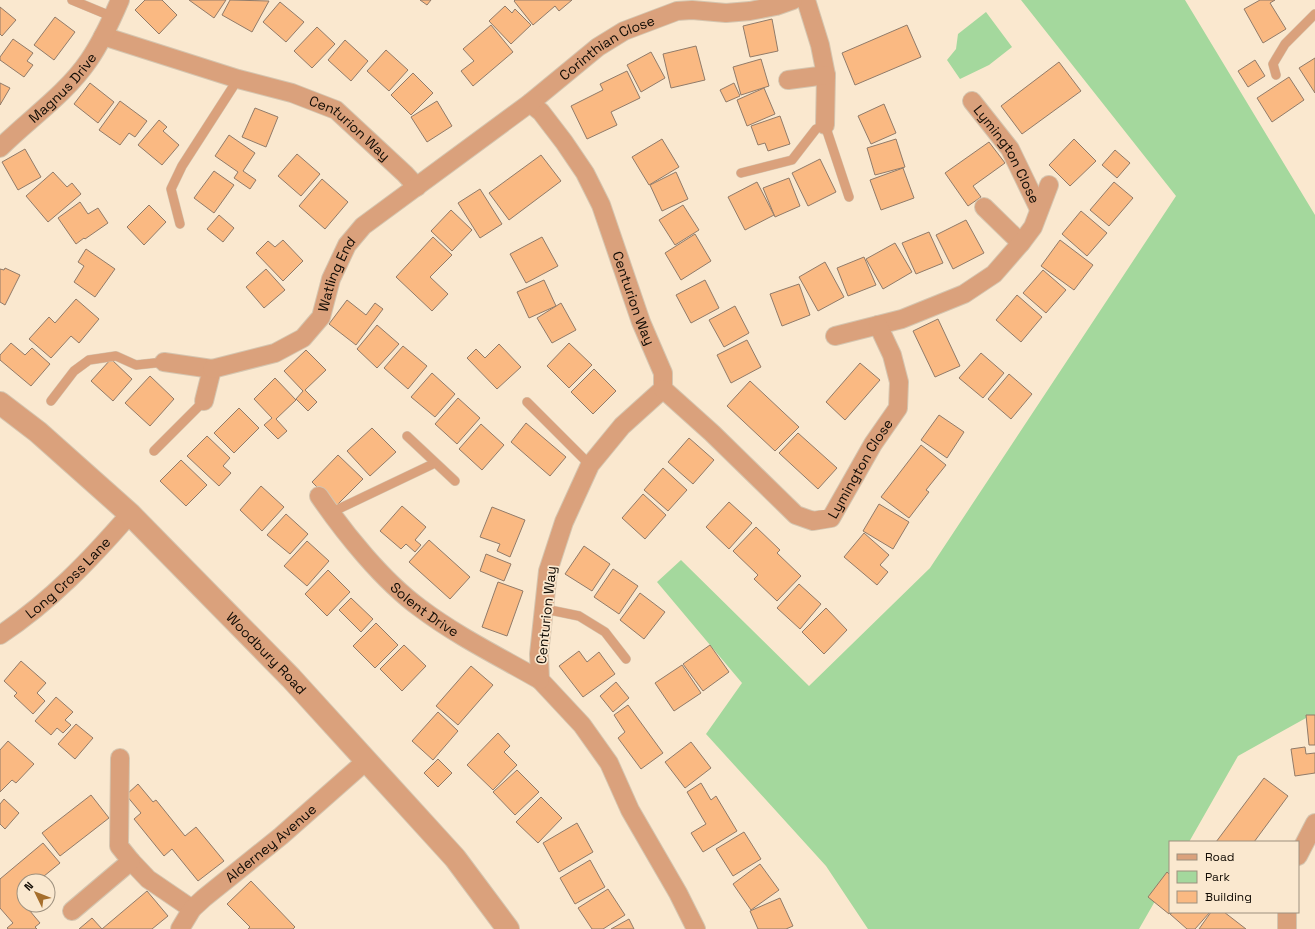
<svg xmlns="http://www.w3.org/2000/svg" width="1315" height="929" font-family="'Space Grotesk',sans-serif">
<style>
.green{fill:#a4d89d}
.building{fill:#fab982;stroke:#917b69}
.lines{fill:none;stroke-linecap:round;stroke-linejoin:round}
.service-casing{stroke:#d5c5af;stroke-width:10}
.minor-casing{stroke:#d5c5af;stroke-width:20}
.tertiary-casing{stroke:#d5c5af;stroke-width:24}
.service{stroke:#daa17c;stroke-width:9}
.minor{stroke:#daa17c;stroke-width:18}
.tertiary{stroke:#daa17c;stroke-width:22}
.labels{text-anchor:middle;stroke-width:3.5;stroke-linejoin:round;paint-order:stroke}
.street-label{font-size:14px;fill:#110b04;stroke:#fae8cf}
</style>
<rect width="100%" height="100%" fill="#fae8cf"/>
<g class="green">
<polygon points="1021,0 1185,0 1315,215 1315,718 1306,718 1238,756 1189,842 1170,842 1170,875 1139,929 868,929 826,866 706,734 742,683 657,582 681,560 809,686 930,568 1176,196"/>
<polygon points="986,12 1012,47 989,65 960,79 947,60 956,49 958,34"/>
</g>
<g class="building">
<polygon points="145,0 162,0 177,15 159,34 135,10"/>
<polygon points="189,0 226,0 214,18"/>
<polygon points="230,0 269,1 252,32 222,15"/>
<polygon points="420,0 431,0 427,5"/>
<polygon points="515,0 572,0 559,11 555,6 533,25 514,1"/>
<polygon points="1260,0 1275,0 1270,3 1286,29 1263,43 1244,9"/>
<polygon points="280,2 304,22 286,42 263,22"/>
<polygon points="505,6 512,13 515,9 531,25 511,44 489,21"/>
<polygon points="0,7 16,20 2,36 0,34"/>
<polygon points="55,17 75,32 54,60 34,45"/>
<polygon points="772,19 778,51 750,57 743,26"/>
<polygon points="491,25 513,52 473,86 461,71 474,61 463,49"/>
<polygon points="907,25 921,57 855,85 842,53"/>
<polygon points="317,27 335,44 312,68 294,51"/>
<polygon points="13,39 33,53 27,61 33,65 24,77 0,60 0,57"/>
<polygon points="345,40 368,61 351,81 328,60"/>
<polygon points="696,46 705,80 671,88 663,54"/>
<polygon points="386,50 408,70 389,91 367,71"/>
<polygon points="651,52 665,78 641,92 627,65"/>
<polygon points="1315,58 1315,93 1299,68"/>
<polygon points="761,59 769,86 741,95 733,67"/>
<polygon points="1255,60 1265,76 1248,87 1238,71"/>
<polygon points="1059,62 1081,91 1022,134 1001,106"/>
<polygon points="627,71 640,98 611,112 617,125 587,139 571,106 603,90 600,84"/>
<polygon points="413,73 433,93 411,115 391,95"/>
<polygon points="1289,77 1304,100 1272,122 1257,98"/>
<polygon points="0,83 10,88 0,105"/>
<polygon points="90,83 114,102 98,123 74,104"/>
<polygon points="734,83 740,96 726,102 720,90"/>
<polygon points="764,88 775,114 747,126 737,100"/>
<polygon points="120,101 147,121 135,137 129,133 120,145 99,130"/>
<polygon points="437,101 452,126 427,142 411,117"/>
<polygon points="884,104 896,133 871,144 858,116"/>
<polygon points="255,108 278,117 266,147 242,137"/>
<polygon points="780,116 790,144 768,151 765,143 758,145 751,126"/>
<polygon points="159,120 167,127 163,131 179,145 162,165 138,145"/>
<polygon points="229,135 255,153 243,171 256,180 250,189 234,178 238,172 215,156"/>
<polygon points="662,139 679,167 649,185 632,157"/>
<polygon points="896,139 905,167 875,175 867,148"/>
<polygon points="1074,139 1096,161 1070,186 1049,165"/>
<polygon points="989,142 1005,163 973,186 981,197 968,206 945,173"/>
<polygon points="25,149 41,177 18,190 2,162"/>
<polygon points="1115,150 1130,163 1117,178 1102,165"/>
<polygon points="297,154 320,174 301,196 278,176"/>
<polygon points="541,155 561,181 509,220 489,193"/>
<polygon points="820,159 836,192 808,206 792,173"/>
<polygon points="903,168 914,198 881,210 870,180"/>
<polygon points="214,171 234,185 214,213 194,198"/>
<polygon points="53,172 67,187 72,183 81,194 48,222 26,196"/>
<polygon points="676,172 688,199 662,211 650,185"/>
<polygon points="789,178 800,206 775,217 763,188"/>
<polygon points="322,179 348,202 325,229 299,206"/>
<polygon points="757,182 774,215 745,230 728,197"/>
<polygon points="1114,182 1133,198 1109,226 1090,210"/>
<polygon points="480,189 502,224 480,238 458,203"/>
<polygon points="80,202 88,214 98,208 108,223 85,239 84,238 76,244 58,218"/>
<polygon points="149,205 166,222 144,245 127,227"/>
<polygon points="683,205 699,230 675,245 659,220"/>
<polygon points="451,210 472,230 452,251 431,231"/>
<polygon points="1081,211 1107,233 1087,256 1062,234"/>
<polygon points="219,215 234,228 223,242 207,229"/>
<polygon points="966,220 984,253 953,269 936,235"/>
<polygon points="929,232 943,263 916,274 902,243"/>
<polygon points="695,234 711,261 681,280 665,253"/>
<polygon points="433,237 452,255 430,277 448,294 432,311 396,277"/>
<polygon points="542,237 558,266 526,283 510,254"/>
<polygon points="283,240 303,261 283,281 256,253 268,241 275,247"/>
<polygon points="1060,240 1093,265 1074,290 1041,266"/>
<polygon points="895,243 912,272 883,289 866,259"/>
<polygon points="86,249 115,269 95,297 74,282 84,266 78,262"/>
<polygon points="864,257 876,285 848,296 837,268"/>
<polygon points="825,262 844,297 818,311 799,277"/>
<polygon points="5,268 20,275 5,305 0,302 0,269 4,270"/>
<polygon points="266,269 285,290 264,308 246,287"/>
<polygon points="1043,270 1066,290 1046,313 1023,293"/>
<polygon points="544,280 556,306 529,318 517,292"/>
<polygon points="705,280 719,308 691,323 676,295"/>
<polygon points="799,284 810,315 782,326 770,294"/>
<polygon points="1017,295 1042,317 1021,342 996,320"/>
<polygon points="76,299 99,319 79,343 71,336 51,358 29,339 49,317 55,323"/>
<polygon points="347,300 366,315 375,303 383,309 356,345 329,324"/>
<polygon points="561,303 576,330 552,343 537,318"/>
<polygon points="735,306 749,333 724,347 709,320"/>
<polygon points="938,319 960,366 935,377 913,331"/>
<polygon points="377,325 399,344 377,368 357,349"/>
<polygon points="747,340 761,367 731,383 717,355"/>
<polygon points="11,343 25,355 32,348 50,364 31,386 0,360 0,355"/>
<polygon points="569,343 592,365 569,388 547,366"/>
<polygon points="499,344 521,367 497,389 467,358 476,349 485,358"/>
<polygon points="403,346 427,366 408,389 384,368"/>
<polygon points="306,350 326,370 305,390 317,402 308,411 296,399 303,391 284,371"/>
<polygon points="981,353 1004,373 983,398 959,378"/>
<polygon points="111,359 132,379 113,401 91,381"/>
<polygon points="860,363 880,380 845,420 826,402"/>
<polygon points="594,369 616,391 593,414 571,392"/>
<polygon points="432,373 455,394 435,417 411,397"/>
<polygon points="1009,374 1032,394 1011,419 988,399"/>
<polygon points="150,376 174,399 150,426 125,403"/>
<polygon points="275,378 296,400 276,419 287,431 278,439 264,425 272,418 254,399"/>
<polygon points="750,381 799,427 775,451 727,406"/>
<polygon points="458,398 480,418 457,444 435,424"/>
<polygon points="239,408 259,428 234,453 214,433"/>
<polygon points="939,415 964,432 947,458 921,440"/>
<polygon points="526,423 566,457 550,476 511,442"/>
<polygon points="481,424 504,445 482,470 459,449"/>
<polygon points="372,428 396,452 370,476 347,451"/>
<polygon points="798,433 837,468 818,489 779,453"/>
<polygon points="207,436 230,458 223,466 231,473 219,486 187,456"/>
<polygon points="689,438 714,460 693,484 668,462"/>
<polygon points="921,445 946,465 926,490 929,492 909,518 881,497"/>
<polygon points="338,455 363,479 336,506 312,482"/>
<polygon points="181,460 207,485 186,506 160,481"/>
<polygon points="663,468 687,490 668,511 644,490"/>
<polygon points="261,486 284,507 262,531 240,510"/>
<polygon points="643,494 666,515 645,539 622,518"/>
<polygon points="729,502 752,523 729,549 706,527"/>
<polygon points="879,504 909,522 893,549 863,531"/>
<polygon points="402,506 426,527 415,540 421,545 415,552 406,544 401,549 380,531"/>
<polygon points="492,507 525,520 510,557 497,551 500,544 480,537"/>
<polygon points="286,514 308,534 290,554 267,535"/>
<polygon points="756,527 780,550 777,553 801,576 777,601 754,579 758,575 733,551"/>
<polygon points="864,533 889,555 880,565 888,572 877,585 844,557"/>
<polygon points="429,540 470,577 450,599 409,562"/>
<polygon points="307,541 329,561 307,586 284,566"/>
<polygon points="584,546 610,564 592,591 565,574"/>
<polygon points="486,554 511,564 504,581 480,571"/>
<polygon points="613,569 638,586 619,614 594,597"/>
<polygon points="328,570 350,592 327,616 305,594"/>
<polygon points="498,582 523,591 507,636 482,627"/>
<polygon points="799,584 821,604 800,629 777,608"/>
<polygon points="640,593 665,612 644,639 620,620"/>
<polygon points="351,598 373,619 361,632 339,610"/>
<polygon points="826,608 847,630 824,654 802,632"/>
<polygon points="376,623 398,645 375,668 353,646"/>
<polygon points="404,645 426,666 402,691 380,669"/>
<polygon points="710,645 729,672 703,691 683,664"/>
<polygon points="579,651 587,662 599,652 615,674 583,697 559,666"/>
<polygon points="21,661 46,683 37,693 45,701 33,714 14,696 17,693 4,681"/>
<polygon points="682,665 701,693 674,711 655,683"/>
<polygon points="471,666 493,685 458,725 436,706"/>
<polygon points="616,682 629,698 613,712 600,696"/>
<polygon points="56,697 73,712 65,720 71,725 63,733 57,728 51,735 35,721"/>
<polygon points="628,705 663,753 641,769 618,738 625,732 614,715"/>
<polygon points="438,712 458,731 433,760 412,741"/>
<polygon points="1306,715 1315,715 1315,745 1309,745"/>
<polygon points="76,724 93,738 75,759 58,744"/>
<polygon points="498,733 510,746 504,752 517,765 493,790 467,765"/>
<polygon points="8,741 34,764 16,783 12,780 0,792 0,750"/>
<polygon points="691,742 711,768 685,788 665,762"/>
<polygon points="1305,747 1306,754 1315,753 1315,773 1295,776 1291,749"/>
<polygon points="438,759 452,773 438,787 424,773"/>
<polygon points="517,770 539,792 515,815 493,792"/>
<polygon points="1264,778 1288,796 1254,842 1216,842"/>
<polygon points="701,783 711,800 716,796 737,831 703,852 691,833 706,824 687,792"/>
<polygon points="138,784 153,802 156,800 185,836 196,827 224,861 198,881 172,849 164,856 134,819 141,813 126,795"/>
<polygon points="91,795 109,818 60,856 42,833"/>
<polygon points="541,797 562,818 538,843 516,822"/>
<polygon points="4,799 19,813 5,829 0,824 0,804"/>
<polygon points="577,823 593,852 559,872 543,843"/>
<polygon points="744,832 761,859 733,876 716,849"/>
<polygon points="43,843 60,863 38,881 24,881 24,893 19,898 40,923 35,927 37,929 8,929 7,928 13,923 0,908 0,879"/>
<polygon points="590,860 605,887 575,904 560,878"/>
<polygon points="760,864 779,890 751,910 733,884"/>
<polygon points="1167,872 1170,875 1171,912 1169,914 1148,897"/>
<polygon points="251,881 295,927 293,929 248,929 250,927 227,904"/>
<polygon points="608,889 625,915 603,929 592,929 578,908"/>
<polygon points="147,891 168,916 152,929 79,929 92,918 102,929"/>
<polygon points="780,898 793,926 786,929 758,929 750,911"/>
<polygon points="1173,912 1210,912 1195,929 1187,929 1170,914"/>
<polygon points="1211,912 1224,912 1246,929 1199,929"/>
<polygon points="629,919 634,929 611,929"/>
</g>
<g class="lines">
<g class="service-casing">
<g id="service">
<polyline points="72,0 113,17"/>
<polyline points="1276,75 1273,64 1285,44 1315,14"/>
<polyline points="741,173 792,160 816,129 825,125 849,197"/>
<polyline points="180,224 171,189 182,166 238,79"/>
<polyline points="51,401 74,371 89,360 116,356 136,365 164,362"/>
<polyline points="527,402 590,465"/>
<polyline points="407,436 455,481"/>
<polyline points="154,451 204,401"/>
<polyline points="330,513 435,463"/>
<polyline points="545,609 579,616 605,632 626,659"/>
</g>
</g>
<g class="minor-casing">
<g id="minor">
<polyline points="806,0 820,45 826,75 825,125"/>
<path id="s1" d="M 103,36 L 238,79 L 292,93 L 336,110 L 405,174 L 417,187"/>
<polyline points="788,80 826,75"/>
<path id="s2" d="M 972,101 L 1010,149 L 1039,209"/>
<path id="s3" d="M 530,103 L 541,112 L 564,142 L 585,173 L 601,205 L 641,322 L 663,373 L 663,389 L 622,426 L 590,465 L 564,522 L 548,571 L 539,654 L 540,680 L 582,725 L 609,763 L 630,810 L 678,893 L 696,929"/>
<path id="s4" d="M 0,148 C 29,119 66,94 89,60 C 102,41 111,21 120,0"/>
<polyline points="984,207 1021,243"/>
<polyline points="835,336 902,319 964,294 994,274 1021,243 1033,227 1049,185"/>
<polyline points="164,362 212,369 204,401"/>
<path id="s5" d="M 212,369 L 275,353 L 303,338 L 321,317 L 331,279 L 347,245 L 363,226 L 530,103 L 598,47 L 624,31 L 677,11 L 692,10 L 726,13 L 750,11 L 776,6 L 793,0"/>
<path id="s6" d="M 663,389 L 712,433 L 796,515 L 813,521 L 831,518 L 873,444 L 898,408 L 899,382 L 892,355 L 878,325"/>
<path id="s7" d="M 319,496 C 345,534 383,581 420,608 C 457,636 500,657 540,680"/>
<path id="s8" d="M 0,635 C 51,601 90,560 130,514"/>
<polyline points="1298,856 1315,823"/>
<polyline points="131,861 148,879 192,909"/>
<polyline points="72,911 131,861 119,846 120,758"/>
<path id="s9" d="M 180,929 L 192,909 L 204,898 L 281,836 L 366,761"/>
<polyline points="1287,929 1287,912"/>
</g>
</g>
<g class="tertiary-casing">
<g id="tertiary">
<path id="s10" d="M 0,403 L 38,432 L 130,514 L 291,678 L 455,858 L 508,929"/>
</g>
</g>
<use href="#service" class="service"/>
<use href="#minor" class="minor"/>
<use href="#tertiary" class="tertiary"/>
</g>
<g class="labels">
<g class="street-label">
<text dy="5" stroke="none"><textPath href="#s5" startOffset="529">Corinthian Close</textPath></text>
<text dy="5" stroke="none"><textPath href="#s4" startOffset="87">Magnus Drive</textPath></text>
<text dy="5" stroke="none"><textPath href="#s1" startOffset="266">Centurion Way</textPath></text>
<text dy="5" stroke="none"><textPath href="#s2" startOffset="64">Lymington Close</textPath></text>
<text dy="5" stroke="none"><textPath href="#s5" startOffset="170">Watling End</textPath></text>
<text dy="5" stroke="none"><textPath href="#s3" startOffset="224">Centurion Way</textPath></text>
<text dy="5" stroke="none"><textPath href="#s6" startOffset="277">Lymington Close</textPath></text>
<text dy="5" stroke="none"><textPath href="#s8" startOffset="89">Long Cross Lane</textPath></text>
<text dy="5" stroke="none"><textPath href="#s7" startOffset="156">Solent Drive</textPath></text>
<text transform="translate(546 615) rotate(-84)" y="5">Centurion Way</text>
<text dy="5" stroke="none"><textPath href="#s10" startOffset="366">Woodbury Road</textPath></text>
<text dy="5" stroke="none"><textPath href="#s9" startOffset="126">Alderney Avenue</textPath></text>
</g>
</g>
<rect x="1169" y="841" width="130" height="72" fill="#fae8cf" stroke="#9d907e"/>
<rect x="1177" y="854" width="20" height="6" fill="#daa17c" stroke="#9d907e"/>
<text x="1205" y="861" font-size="12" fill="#110b04">Road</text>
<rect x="1177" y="871" width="20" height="12" fill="#a4d89d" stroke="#9d907e"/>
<text x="1205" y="881" font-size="12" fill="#110b04">Park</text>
<rect x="1177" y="891" width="20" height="12" fill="#fab982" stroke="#9d907e"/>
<text x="1205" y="901" font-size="12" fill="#110b04">Building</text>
<g transform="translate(36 893) rotate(313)"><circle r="19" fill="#fae8cf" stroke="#9d907e"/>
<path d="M0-3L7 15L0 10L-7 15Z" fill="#a66e2b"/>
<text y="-6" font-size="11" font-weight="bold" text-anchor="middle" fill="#110b04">N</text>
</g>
</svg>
